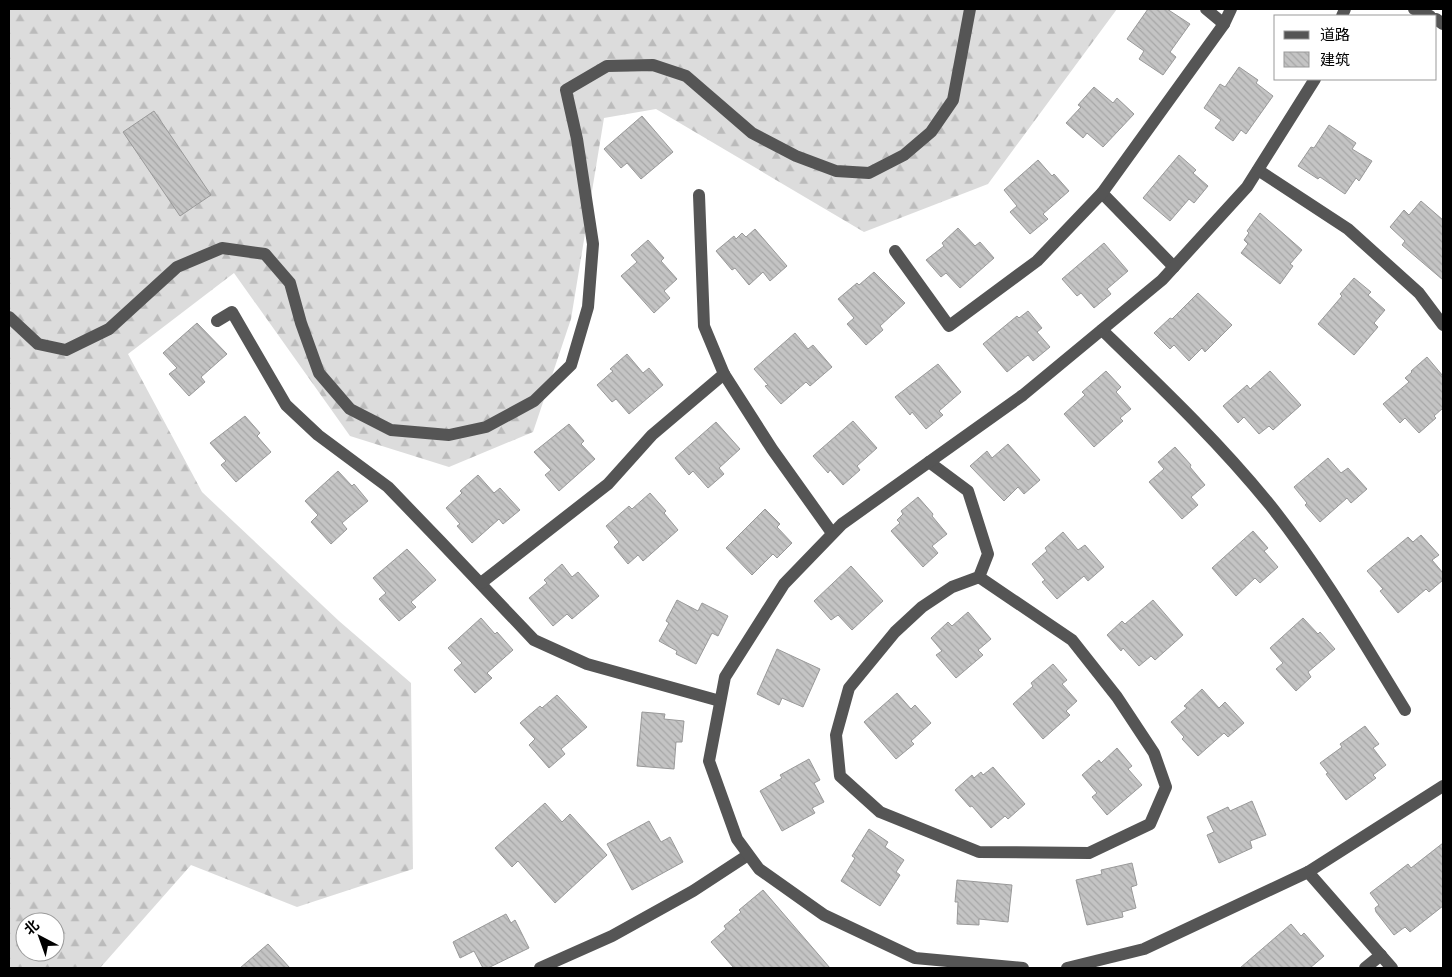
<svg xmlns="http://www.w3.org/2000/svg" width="1452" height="977" font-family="Cabin,'Noto Sans SC',sans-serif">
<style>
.forest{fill:url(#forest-firs);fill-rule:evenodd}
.building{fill:url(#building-back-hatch);stroke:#999}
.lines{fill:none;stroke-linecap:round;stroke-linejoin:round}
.minor{stroke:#555;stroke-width:12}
</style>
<defs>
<pattern id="forest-firs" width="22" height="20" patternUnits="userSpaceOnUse" patternTransform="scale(1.25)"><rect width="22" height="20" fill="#dcdcdc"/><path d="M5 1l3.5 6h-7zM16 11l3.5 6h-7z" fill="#bbb"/></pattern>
<pattern id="building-back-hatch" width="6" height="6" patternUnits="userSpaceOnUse" patternTransform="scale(1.25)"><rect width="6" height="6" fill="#c4c4c4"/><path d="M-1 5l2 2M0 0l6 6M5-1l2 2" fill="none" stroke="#a7a7a7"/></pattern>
</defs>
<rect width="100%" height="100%" fill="#fff"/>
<path class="forest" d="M 9,9 L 1117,9 L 988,184 L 864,232 L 656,109 L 604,118 L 571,319 L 533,432 L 449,467 L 350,436 L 234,273 L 128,354 L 202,492 L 339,621 L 411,683 L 413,869 L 297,907 L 191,865 L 100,968 L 9,968 ZM 25,922 L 55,922 L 55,952 L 25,952 Z"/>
<g class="building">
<polygon points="1148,9 1167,9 1190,24 1170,52 1176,57 1163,75 1139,59 1144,51 1127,39"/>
<polygon points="1239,67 1258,80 1256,83 1273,96 1246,134 1241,130 1233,141 1215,128 1221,120 1204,108 1220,84 1225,87"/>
<polygon points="1094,87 1113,103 1117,98 1134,114 1103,147 1087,133 1083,138 1066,123 1081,107 1078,105"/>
<polygon points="154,111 211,195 180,216 123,132"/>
<polygon points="642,116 673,152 641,179 627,163 621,168 604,149"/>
<polygon points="1329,125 1356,143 1352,149 1372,161 1359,181 1356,178 1345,194 1320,177 1318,179 1298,166 1311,147 1314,148"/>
<polygon points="1179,155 1196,170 1193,173 1208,186 1194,203 1189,199 1170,221 1143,198"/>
<polygon points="1038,160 1052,176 1054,174 1069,191 1043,214 1048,219 1030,234 1010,212 1017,206 1004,190"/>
<polygon points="1421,201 1443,220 1443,280 1402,245 1405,241 1390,227 1404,210 1409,215"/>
<polygon points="1260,213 1302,250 1290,264 1293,266 1280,284 1241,253 1248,244 1244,240 1249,233 1247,231"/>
<polygon points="958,228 975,246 980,242 994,258 960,288 946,273 941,277 926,260 944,246 942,243"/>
<polygon points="755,229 787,266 770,281 763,272 749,285 735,268 732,270 716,251 734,236 736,239 742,233 746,237"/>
<polygon points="648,240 664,258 661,261 677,279 664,291 670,298 654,313 621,276 637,262 631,255"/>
<polygon points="1104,243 1128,271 1107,289 1111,294 1094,308 1081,293 1077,296 1062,279"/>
<polygon points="874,272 905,303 880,326 883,330 866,345 847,324 854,318 838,299 857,283 859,285"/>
<polygon points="1354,278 1371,292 1368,295 1385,310 1374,323 1378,327 1354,355 1318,324 1342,296 1340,294"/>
<polygon points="1198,293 1232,325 1205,352 1202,348 1189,361 1174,345 1170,349 1154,333 1170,318 1172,319"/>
<polygon points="1028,311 1042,328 1037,332 1050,347 1033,361 1028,355 1007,372 983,344 1017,316 1019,318"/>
<polygon points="197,323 227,354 201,377 205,382 189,396 169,374 177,368 163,353"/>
<polygon points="795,333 808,349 813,345 832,367 810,386 806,382 781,404 765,386 768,385 754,369"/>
<polygon points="627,354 643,373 649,368 663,385 629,414 616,399 612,402 597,385 613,371 610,369"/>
<polygon points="1427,357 1443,376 1443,408 1434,416 1436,418 1419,433 1405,418 1400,423 1383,404 1409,382 1405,378 1412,372 1411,371"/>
<polygon points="938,364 961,392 939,411 943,415 926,429 912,412 910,415 895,397"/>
<polygon points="1106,371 1121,387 1116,392 1131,409 1120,418 1123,421 1094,447 1064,414 1085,395 1082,392"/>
<polygon points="1270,371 1301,405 1273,430 1269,426 1259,434 1244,417 1238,423 1223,406 1247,385 1250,389"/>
<polygon points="245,416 260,433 257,436 271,452 236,482 221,465 226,461 210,443"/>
<polygon points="853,421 877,448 857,466 860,470 843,485 830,470 828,473 813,456"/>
<polygon points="716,422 740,449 719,468 724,474 708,488 693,471 689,475 675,458"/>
<polygon points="569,424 584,441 581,444 595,459 559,491 545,475 551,470 534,452"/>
<polygon points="1008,444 1040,480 1024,494 1018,487 1004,501 970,466 987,451 992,458"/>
<polygon points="1175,447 1191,465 1190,467 1205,485 1191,497 1198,505 1182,519 1149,482 1164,469 1158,462"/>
<polygon points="1328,458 1341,473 1348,468 1367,489 1351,503 1347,498 1320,522 1305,505 1307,503 1294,487"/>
<polygon points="338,471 352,486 354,484 368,501 342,523 347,529 331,544 311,522 318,515 305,501"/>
<polygon points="478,475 494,493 500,488 520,510 503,524 499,519 472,543 457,526 460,524 446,508 462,493 460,491"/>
<polygon points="650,493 666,511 664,513 678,530 643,561 638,555 628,564 614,547 619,542 606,526 629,506 632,509"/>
<polygon points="918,497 933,514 932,516 947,534 932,546 938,553 923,567 891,531 900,523 897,520 903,514 901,511"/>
<polygon points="765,509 780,524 777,527 792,543 777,558 773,554 752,575 726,548"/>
<polygon points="1253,531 1268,548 1264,551 1278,567 1260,583 1255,578 1236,596 1212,568"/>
<polygon points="1063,532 1078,550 1085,545 1104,567 1088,581 1084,576 1057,599 1042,582 1045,580 1032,564 1047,551 1045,548"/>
<polygon points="1421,535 1439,555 1432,560 1443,573 1443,580 1429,592 1426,589 1398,613 1380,591 1383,589 1367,571 1408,537 1413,542"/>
<polygon points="407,549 436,580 411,602 416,607 399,621 379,599 386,593 373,578"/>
<polygon points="562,564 572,577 578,572 599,596 572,619 567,614 553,626 529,598 547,583 544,580"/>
<polygon points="851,566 883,601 852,630 838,615 831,620 814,601"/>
<polygon points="677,600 698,611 702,603 728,616 718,636 712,633 696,664 676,654 677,651 659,641 669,623 666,621"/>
<polygon points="1153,600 1183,635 1155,660 1151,656 1139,666 1123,648 1121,651 1107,635 1122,621 1125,624"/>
<polygon points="968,612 991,639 978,650 983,655 956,678 936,655 942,651 931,638 948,622 952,626"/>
<polygon points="481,618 495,634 497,632 513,650 487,673 492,678 475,693 454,670 462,663 448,648"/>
<polygon points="1303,618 1318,634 1320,632 1335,649 1308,672 1311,677 1296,691 1276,669 1283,663 1270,648"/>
<polygon points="777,649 820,669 803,707 782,698 779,705 757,694"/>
<polygon points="1053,664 1067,680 1062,684 1077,701 1066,711 1070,715 1043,739 1013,704 1033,686 1031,683"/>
<polygon points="1202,689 1219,708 1225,702 1244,723 1228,737 1224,733 1198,756 1182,739 1184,737 1171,722 1187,708 1184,706"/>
<polygon points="897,693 911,709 915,705 931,723 911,741 914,744 896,759 864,722"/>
<polygon points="557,695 587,727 561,749 565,754 549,768 529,745 535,739 520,723 540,706 542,708"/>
<polygon points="642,712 665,714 664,719 684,721 682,742 676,742 674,769 637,766"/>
<polygon points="1365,726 1379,744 1373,748 1386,765 1373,775 1376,778 1346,800 1326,774 1328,773 1320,763 1342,747 1340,744"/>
<polygon points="1117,748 1132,766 1128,769 1142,785 1107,815 1092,797 1097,793 1082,775 1099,760 1101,763"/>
<polygon points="809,759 820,780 814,783 824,802 812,808 815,813 782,831 760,791 782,778 780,775"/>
<polygon points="993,767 1025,804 1008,819 1005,816 991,828 972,806 970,807 955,790 972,775 974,778 981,772 983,775"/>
<polygon points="1252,801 1266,835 1250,841 1252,848 1219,863 1207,835 1214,832 1207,817 1228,807 1230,811"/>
<polygon points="545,803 562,822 570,814 607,855 555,903 518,861 512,867 495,848"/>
<polygon points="649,821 661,842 670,837 683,862 632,890 607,844"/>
<polygon points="869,829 888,842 885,847 904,860 896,872 900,875 880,906 841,881 855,858 852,856"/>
<polygon points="1443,843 1443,906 1410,932 1405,927 1394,935 1376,912 1375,908 1379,905 1370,893 1408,864 1411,868"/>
<polygon points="1132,863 1137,885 1131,887 1136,908 1122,912 1123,917 1087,925 1076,880 1102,874 1101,870"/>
<polygon points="957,880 1012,885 1008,922 979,919 979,925 957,924 958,902 955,902"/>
<polygon points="763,890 830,968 734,968 711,942 726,929 724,926 741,912 739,910"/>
<polygon points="506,914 511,923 515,920 529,948 488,968 483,968 474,951 460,958 453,942"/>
<polygon points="1291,924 1301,936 1304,933 1324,956 1310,968 1240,968"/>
<polygon points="268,944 290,968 240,968"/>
</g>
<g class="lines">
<g class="minor">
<polyline points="1206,9 1224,24"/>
<polyline points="1414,9 1430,16"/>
<polyline points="1342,16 1345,9"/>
<polyline points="1436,19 1443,24"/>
<polyline points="1258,170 1348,229 1419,293 1443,325"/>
<polyline points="1102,193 1174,267"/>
<polyline points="699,195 704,326 724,374 772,449 832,533"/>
<polyline points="895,251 949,326 1037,261 1102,193 1224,24 1231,9"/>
<polyline points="9,317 38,344 66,350 109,329 177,267 222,248 265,254 290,283 301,323 319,373 350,409 391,430 449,435 486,427 534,401 571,365 588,307 593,244 577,139 566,90 607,66 653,65 686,76 752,133 796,156 836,171 869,173 904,155 931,132 953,100 970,9"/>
<polyline points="217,321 232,312 286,405 318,435 388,487 440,541 534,640 587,664 720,701"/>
<path d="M 1102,330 C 1160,386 1219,442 1270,505 C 1321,569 1362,640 1405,710"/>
<polyline points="929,462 968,491 988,554 979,577 952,587 922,607 895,632 849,688 836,735 840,776 880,812 979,852 1089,853 1150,824 1166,787 1154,753 1117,697 1072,640 979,577"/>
<polyline points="481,583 608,484 652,435 724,374"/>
<polyline points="1308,872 1392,968"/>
<polyline points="540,968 612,936 693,891 748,855"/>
<polyline points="1023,968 915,958 824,915 759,869 737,839 709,761 725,677 784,584 842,524 1023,395 1162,280 1247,187 1315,79"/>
<polyline points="1067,968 1144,949 1308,872 1443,786"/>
<polyline points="1365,968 1381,955"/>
</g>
</g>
<rect width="1452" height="977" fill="none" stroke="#000000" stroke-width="20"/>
<rect x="1274" y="15" width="162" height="65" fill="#ffffff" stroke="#999999"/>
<rect x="1284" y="31" width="25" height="8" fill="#555555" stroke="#999999"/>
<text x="1320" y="40" font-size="15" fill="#000000">道路</text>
<rect x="1284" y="52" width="25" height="15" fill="url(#building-back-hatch)" stroke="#999999"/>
<text x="1320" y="65" font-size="15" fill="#000000">建筑</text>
<g transform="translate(40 937) rotate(319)"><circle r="24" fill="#ffffff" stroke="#999999"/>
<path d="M0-4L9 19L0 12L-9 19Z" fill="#000000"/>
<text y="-8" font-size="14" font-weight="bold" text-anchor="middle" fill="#000000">北</text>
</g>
</svg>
